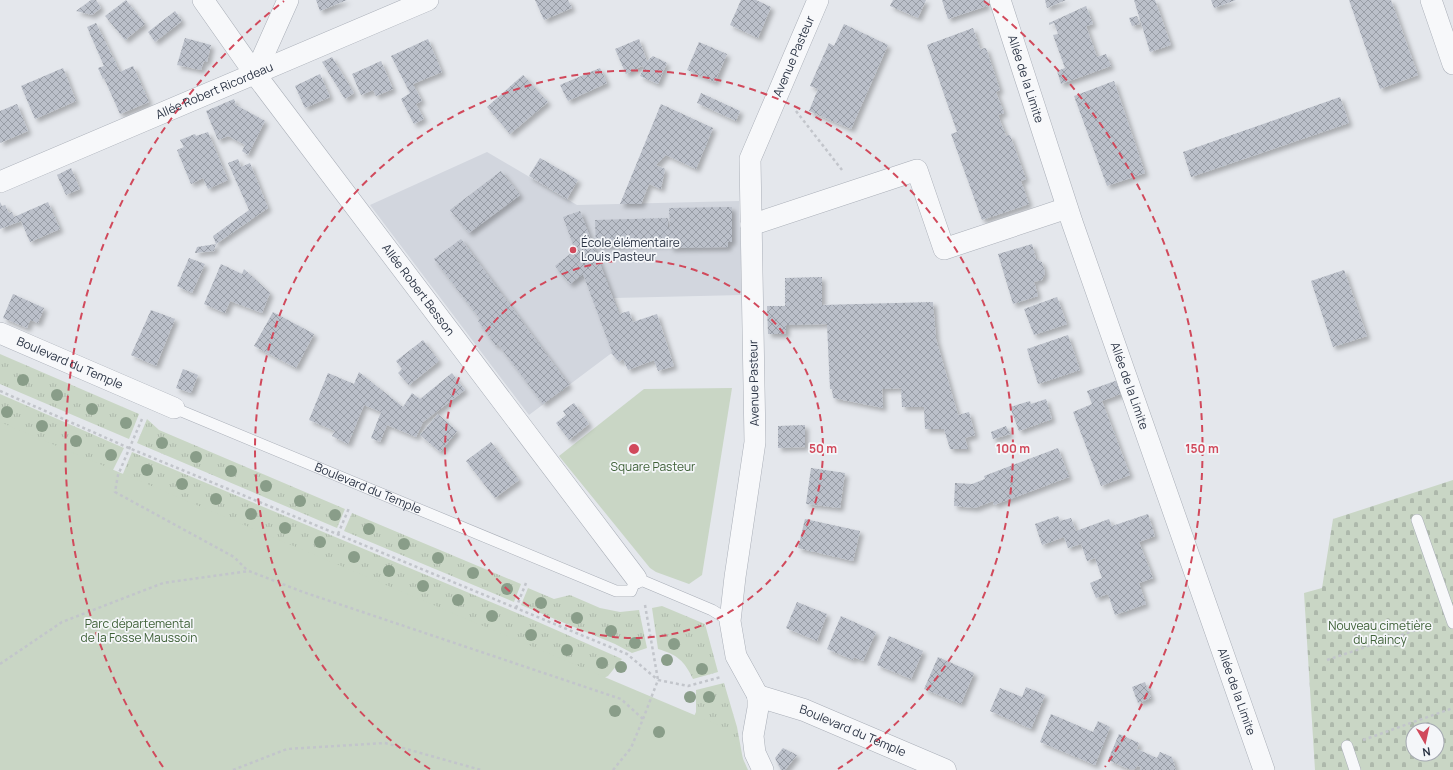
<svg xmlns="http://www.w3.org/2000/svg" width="1453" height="770" font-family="Manrope,sans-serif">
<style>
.built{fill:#d2d6de}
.grass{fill:url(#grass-tufts)}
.cemetery{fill:url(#cemetery-stones);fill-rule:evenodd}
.park{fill:#c9d6c5}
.building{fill:url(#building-cross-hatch);filter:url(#shadow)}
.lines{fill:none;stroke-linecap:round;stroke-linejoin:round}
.service-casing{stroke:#a9aeb7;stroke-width:12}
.minor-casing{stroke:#a9aeb7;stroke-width:22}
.tertiary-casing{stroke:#a9aeb7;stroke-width:23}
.path{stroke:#c2c5cb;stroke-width:2.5;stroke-dasharray:3 3;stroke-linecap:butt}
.service{stroke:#f7f8fa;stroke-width:11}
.minor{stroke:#f7f8fa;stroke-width:21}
.tertiary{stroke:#f7f8fa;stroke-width:22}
.tree{fill:#899d89}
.ring{fill:none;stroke:#d1495b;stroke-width:2;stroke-dasharray:7 5}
.poi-dot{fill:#d1495b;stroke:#f4f6f9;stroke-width:1.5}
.labels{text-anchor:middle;stroke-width:3.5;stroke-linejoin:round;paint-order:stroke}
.street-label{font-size:12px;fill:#2b3445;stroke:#f4f6f9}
.poi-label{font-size:12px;fill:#2b3445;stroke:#f4f6f9;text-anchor:start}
.park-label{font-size:12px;fill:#3f6138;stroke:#f4f6f9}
.centre{fill:#d1495b;stroke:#f4f6f9;stroke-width:2}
.ring-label{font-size:12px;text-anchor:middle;font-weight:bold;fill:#d1495b;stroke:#f4f6f9;stroke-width:3.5;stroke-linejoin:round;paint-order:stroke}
</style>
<defs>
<pattern id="grass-tufts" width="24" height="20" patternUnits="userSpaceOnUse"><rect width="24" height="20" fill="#c9d6c5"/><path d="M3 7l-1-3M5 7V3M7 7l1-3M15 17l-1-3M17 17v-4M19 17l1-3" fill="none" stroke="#adb8ab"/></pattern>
<pattern id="cemetery-stones" width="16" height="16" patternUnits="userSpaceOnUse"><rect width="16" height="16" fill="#c9d6c5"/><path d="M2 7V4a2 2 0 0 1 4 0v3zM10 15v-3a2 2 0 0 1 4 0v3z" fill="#adb8ab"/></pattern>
<pattern id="building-cross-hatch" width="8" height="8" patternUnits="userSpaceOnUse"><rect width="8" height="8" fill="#bbc0ca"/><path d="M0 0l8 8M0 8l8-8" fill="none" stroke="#989da6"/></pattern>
<filter id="shadow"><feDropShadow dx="3.5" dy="3.5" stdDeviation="2" flood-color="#0004"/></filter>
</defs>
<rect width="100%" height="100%" fill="#e4e7ec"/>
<polygon class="built" points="487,152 577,205 739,201 742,295 614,298 629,340 529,415 370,205"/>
<g class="grass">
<polygon points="0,354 139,414 129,439 0,384"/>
<polygon points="0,394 124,448 107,482 0,534"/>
<polygon points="147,419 159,430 345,509 337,528 137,443"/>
<polygon points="132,452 529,618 622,659 608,676 604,678 120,481"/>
<polygon points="352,513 521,584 514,602 344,531"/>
<polygon points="528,588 554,599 570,595 600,608 620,612 639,610 647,648 632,653 615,644 521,605"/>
<path d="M 662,606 L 705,624 L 718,672 L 693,679 C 684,660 677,655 658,649 L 652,608 Z"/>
<polygon points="724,683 737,727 744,765 623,770 688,729 696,712 696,690"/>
</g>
<path class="cemetery" d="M 1453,480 L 1453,770 L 1315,770 L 1304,593 L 1322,588 L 1333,519 ZM 1413,730 L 1437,730 L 1437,754 L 1413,754 Z"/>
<g class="park">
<polygon points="732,388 702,575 689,584 656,572 650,568 559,456 644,389"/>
<polygon points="0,422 730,730 748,770 0,770"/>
</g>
<g class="building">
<polygon points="91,0 96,0 101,8 92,15 76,11"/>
<polygon points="126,0 145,24 125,40 105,16"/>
<polygon points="316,0 347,0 320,11"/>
<polygon points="535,0 568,0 572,8 544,20"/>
<polygon points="741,0 756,0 771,7 758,38 730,25"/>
<polygon points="893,0 926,0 918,18 890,6"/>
<polygon points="942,0 985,0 987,6 948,19"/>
<polygon points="1045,0 1066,0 1047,8"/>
<polygon points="1134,0 1155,0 1171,45 1150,52"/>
<polygon points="1211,0 1236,0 1214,8"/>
<polygon points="1349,0 1391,0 1418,75 1380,89"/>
<polygon points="1086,6 1093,24 1086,26 1097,57 1106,54 1111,66 1061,84 1057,71 1065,68 1053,35 1058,34 1054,23 1049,25 1049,23"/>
<polygon points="175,11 182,21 155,42 148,32"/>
<polygon points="1137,16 1140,24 1132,26 1129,18"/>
<polygon points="96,23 120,72 133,66 149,102 120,114 104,78 103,79 98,68 104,66 87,27"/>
<polygon points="844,24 888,45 851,129 809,111 818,89 810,86 829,43 834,46"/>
<polygon points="973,28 980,49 986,48 1000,90 996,92 1004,113 998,115 1006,136 1010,135 1026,179 1021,181 1029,204 982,220 951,134 957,132 927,45"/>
<polygon points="185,38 211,45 207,62 204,61 201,70 177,65"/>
<polygon points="428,39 442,72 413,84 422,101 416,104 424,119 414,124 401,99 410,93 391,56"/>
<polygon points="639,39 647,61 653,56 667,63 658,84 640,76 644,67 642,66 626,74 615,49"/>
<polygon points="699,42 727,54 715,82 687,70"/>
<polygon points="332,57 354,93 345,99 322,62"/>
<polygon points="381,61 393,89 376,96 373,90 361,95 352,74"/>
<polygon points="63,68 76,101 35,119 21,86"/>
<polygon points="600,68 607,83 568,101 560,85"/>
<polygon points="320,74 330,97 305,108 295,86"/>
<polygon points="523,75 548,102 510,134 487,107"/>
<polygon points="1114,81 1145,173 1107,186 1074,96"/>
<polygon points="701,93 740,111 736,121 697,103"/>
<polygon points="1340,97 1349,123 1191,177 1183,152"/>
<polygon points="234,99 236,105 265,121 248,155 242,151 245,145 228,136 218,140 206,111"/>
<polygon points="17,104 28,131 0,143 0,111"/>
<polygon points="661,104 713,128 696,169 666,155 656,165 665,169 661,189 649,184 641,204 620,204"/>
<polygon points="208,132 228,180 208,189 203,178 191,184 177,150 184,147 180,140 195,134 196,136"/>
<polygon points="540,158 578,180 567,199 529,176"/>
<polygon points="238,159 241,167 250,163 268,208 216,244 213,236 249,210 228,163"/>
<polygon points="71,168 80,189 66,195 57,175"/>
<polygon points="501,171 520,195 469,233 450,210"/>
<polygon points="0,202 2,206 5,205 9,213 12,212 14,217 48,202 60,229 30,242 21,221 0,229"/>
<polygon points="732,207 732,242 728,242 728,247 670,248 670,242 668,243 668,244 596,246 595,220 668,218 668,227 670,227 669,208"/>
<polygon points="580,211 619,314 629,311 633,322 657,314 674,366 658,371 654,360 628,370 623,359 619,362 611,353 612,352 583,274 570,284 555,266 575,250 563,217"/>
<polygon points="461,239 569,385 543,404 498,344 496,346 478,321 480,319 434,259"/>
<polygon points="216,244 214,251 195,253 197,247"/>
<polygon points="1032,244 1036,259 1042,262 1045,273 1042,280 1034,282 1038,296 1013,304 998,254"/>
<polygon points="189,258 205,264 192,293 177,286"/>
<polygon points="221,264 242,274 244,269 270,293 262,313 230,301 225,313 204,304"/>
<polygon points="1344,270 1367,336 1333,347 1311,281"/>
<polygon points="822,277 822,305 933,302 936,339 958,415 969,412 975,435 965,438 968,449 950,449 944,429 925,429 924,407 902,407 901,388 882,389 883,408 833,398 832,389 830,389 827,324 786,325 786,334 768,334 767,306 785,306 785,278"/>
<polygon points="13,294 44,308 38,323 30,320 27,328 3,318"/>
<polygon points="1057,297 1067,324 1034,335 1024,309"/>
<polygon points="151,310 175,319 156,366 131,355"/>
<polygon points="273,312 314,334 296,368 254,346"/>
<polygon points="1068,335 1080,370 1038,384 1027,349"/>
<polygon points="423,340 439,361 409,385 398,373 402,369 396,361"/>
<polygon points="183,369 198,375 191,393 176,388"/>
<polygon points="359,372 403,407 412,393 420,399 452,373 465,390 423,422 416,437 387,425 380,442 371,438 381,412 364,405 348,444 332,436 335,431 309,420 328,373 354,384"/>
<polygon points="1118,380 1123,393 1102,401 1130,475 1101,486 1073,412 1092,404 1087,391"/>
<polygon points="1046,399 1052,419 1019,431 1010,407 1030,401 1031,404"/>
<polygon points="574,403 589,424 569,440 556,423 566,415 563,411"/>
<polygon points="438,414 457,431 440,452 420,435"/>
<polygon points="805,425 805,447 778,448 778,426"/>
<polygon points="1006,426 1010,434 993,439 991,432"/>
<polygon points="491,442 519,480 495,498 466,461"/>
<polygon points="1058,448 1069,477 994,505 993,501 975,508 954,506 955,483 972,484 985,479 984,476"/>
<polygon points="811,468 845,473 840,508 806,504"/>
<polygon points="1148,514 1155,536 1139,542 1153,578 1139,583 1146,604 1115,615 1108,594 1096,598 1090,583 1102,578 1095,558 1087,561 1081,544 1068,548 1064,537 1042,545 1035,524 1058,516 1060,521 1071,518 1076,531 1109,519 1112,526"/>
<polygon points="805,519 860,531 853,561 798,548"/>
<polygon points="797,602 827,614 817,641 786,628"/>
<polygon points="841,616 876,632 863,661 854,657 853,660 827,649"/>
<polygon points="889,636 923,651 911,679 877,665"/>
<polygon points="938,657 974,673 961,704 924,689"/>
<polygon points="1145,682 1151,698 1138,703 1132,687"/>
<polygon points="1026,687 1045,695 1031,729 990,711 1000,688 1022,697"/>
<polygon points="1051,714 1093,732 1098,721 1110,727 1095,765 1040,742"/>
<polygon points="1119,734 1139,743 1137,749 1157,758 1160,752 1172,757 1176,770 1140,770 1141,767 1137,766 1135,769 1131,770 1108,760"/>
<polygon points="783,748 797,755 785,770 781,770 775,758"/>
</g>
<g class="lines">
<g class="service-casing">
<g id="service">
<path id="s1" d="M 174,408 L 616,591 L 631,591 L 636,578 L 712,610 L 730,621"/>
<polyline points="1417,520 1453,623"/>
<polyline points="1347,746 1355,770"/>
</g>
</g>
<g class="minor-casing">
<g id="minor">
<path id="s2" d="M 203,0 L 255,74 L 636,578"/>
<path id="s3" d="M 1000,0 L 1072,222 L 1264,770"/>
<polyline points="1431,0 1453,64"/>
<polyline points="255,74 288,0"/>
<path id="s4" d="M 0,182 L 428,0"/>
<polyline points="751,225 917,170 944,249 1067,208"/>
<path id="s5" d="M 0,333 L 174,408"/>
<path id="s6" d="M 763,770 L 755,753 L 753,736 L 758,708 L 758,696 L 736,656 L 730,621 L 735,577 L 755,442 L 750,159 L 818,0"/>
</g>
</g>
<g class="tertiary-casing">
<g id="tertiary">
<path id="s7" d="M 758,696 L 804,710 L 945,770"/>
</g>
</g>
<g class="path">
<polyline points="796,111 842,170"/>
<polyline points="0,391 129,448 627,654 658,680"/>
<polyline points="142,419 118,475 115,492 234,557 248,571"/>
<polyline points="338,534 349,508"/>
<polyline points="645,605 658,680"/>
<polyline points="516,608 526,583"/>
<polyline points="1327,660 1434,624"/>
<polyline points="0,664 62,622 163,583 249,571 303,592 621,699 643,719 631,748 613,770"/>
<polyline points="643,719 658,680 688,686 721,677"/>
<polyline points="1363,740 1453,708"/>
<polyline points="233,770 287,749 385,743 481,770"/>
</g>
<use href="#service" class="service"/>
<use href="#minor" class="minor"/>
<use href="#tertiary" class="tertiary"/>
</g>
<g class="tree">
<circle cx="23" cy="380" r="6"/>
<circle cx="57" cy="395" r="6"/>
<circle cx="92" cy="409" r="6"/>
<circle cx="7" cy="412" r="6"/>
<circle cx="126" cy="423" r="6"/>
<circle cx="42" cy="426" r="6"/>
<circle cx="76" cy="441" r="6"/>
<circle cx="162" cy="443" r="6"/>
<circle cx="111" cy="455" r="6"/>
<circle cx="196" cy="457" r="6"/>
<circle cx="147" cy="470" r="6"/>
<circle cx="231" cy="471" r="6"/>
<circle cx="182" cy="484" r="6"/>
<circle cx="266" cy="486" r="6"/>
<circle cx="216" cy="499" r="6"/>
<circle cx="300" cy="501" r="6"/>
<circle cx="251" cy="514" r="6"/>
<circle cx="335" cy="515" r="6"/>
<circle cx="285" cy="528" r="6"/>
<circle cx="369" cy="529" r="6"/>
<circle cx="320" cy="542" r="6"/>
<circle cx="404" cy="544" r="6"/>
<circle cx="354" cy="557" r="6"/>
<circle cx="438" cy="558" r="6"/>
<circle cx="389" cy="571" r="6"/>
<circle cx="473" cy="573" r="6"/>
<circle cx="423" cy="586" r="6"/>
<circle cx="507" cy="589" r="6"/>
<circle cx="458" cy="600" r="6"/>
<circle cx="541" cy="603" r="6"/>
<circle cx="492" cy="616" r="6"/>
<circle cx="577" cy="618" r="6"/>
<circle cx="611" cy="631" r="6"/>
<circle cx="531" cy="635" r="6"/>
<circle cx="635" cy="643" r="6"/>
<circle cx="674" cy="644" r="6"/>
<circle cx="567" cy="650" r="6"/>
<circle cx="667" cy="660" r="6"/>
<circle cx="602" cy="663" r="6"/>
<circle cx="621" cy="667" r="6"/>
<circle cx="702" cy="669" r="6"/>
<circle cx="690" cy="697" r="6"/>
<circle cx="709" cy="697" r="6"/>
<circle cx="615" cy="711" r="6"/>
<circle cx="659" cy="732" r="6"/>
</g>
<g class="ring">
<circle cx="634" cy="449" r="189"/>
<path d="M430 769A379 379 0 1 1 838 769"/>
<path d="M163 767A568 568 0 0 1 284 1M984 1A568 568 0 0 1 1105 767"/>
</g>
<circle class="poi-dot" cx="573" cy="250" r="4"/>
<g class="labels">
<g class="street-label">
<text dy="4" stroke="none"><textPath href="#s6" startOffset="733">Avenue Pasteur</textPath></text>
<text dy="4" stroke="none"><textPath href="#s3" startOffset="83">Allée de la Limite</textPath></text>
<text dy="4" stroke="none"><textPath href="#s4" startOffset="233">Allée Robert Ricordeau</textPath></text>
<text dy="4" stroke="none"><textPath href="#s2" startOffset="361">Allée Robert Besson</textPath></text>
<text dy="4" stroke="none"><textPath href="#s5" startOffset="76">Boulevard du Temple</textPath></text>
<text transform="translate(754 383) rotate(-91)" y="4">Avenue Pasteur</text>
<text dy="4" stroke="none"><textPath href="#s3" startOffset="407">Allée de la Limite</textPath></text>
<text dy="4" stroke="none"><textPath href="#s1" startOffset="210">Boulevard du Temple</textPath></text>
<text dy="4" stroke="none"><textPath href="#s3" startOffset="731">Allée de la Limite</textPath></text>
<text dy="4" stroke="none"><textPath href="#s7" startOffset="101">Boulevard du Temple</textPath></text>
</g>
<g class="poi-label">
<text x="581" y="247">École élémentaire<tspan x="581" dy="14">Louis Pasteur</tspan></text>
</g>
<g class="park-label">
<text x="653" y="471">Square Pasteur</text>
<text x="139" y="628">Parc départemental<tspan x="139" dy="14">de la Fosse Maussoin</tspan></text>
<text x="1380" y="630">Nouveau cimetière<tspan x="1380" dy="14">du Raincy</tspan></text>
</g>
</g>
<circle cx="634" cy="449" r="6" class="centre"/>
<g class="ring-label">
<text x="823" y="453">50 m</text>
<text x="1013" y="453">100 m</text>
<text x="1202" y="453">150 m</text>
</g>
<g transform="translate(1425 742) rotate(171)"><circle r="19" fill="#f4f6f9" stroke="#a4a8b1"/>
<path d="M0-3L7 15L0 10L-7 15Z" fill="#d1495b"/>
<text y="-6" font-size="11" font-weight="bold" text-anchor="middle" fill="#2b3445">N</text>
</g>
</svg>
